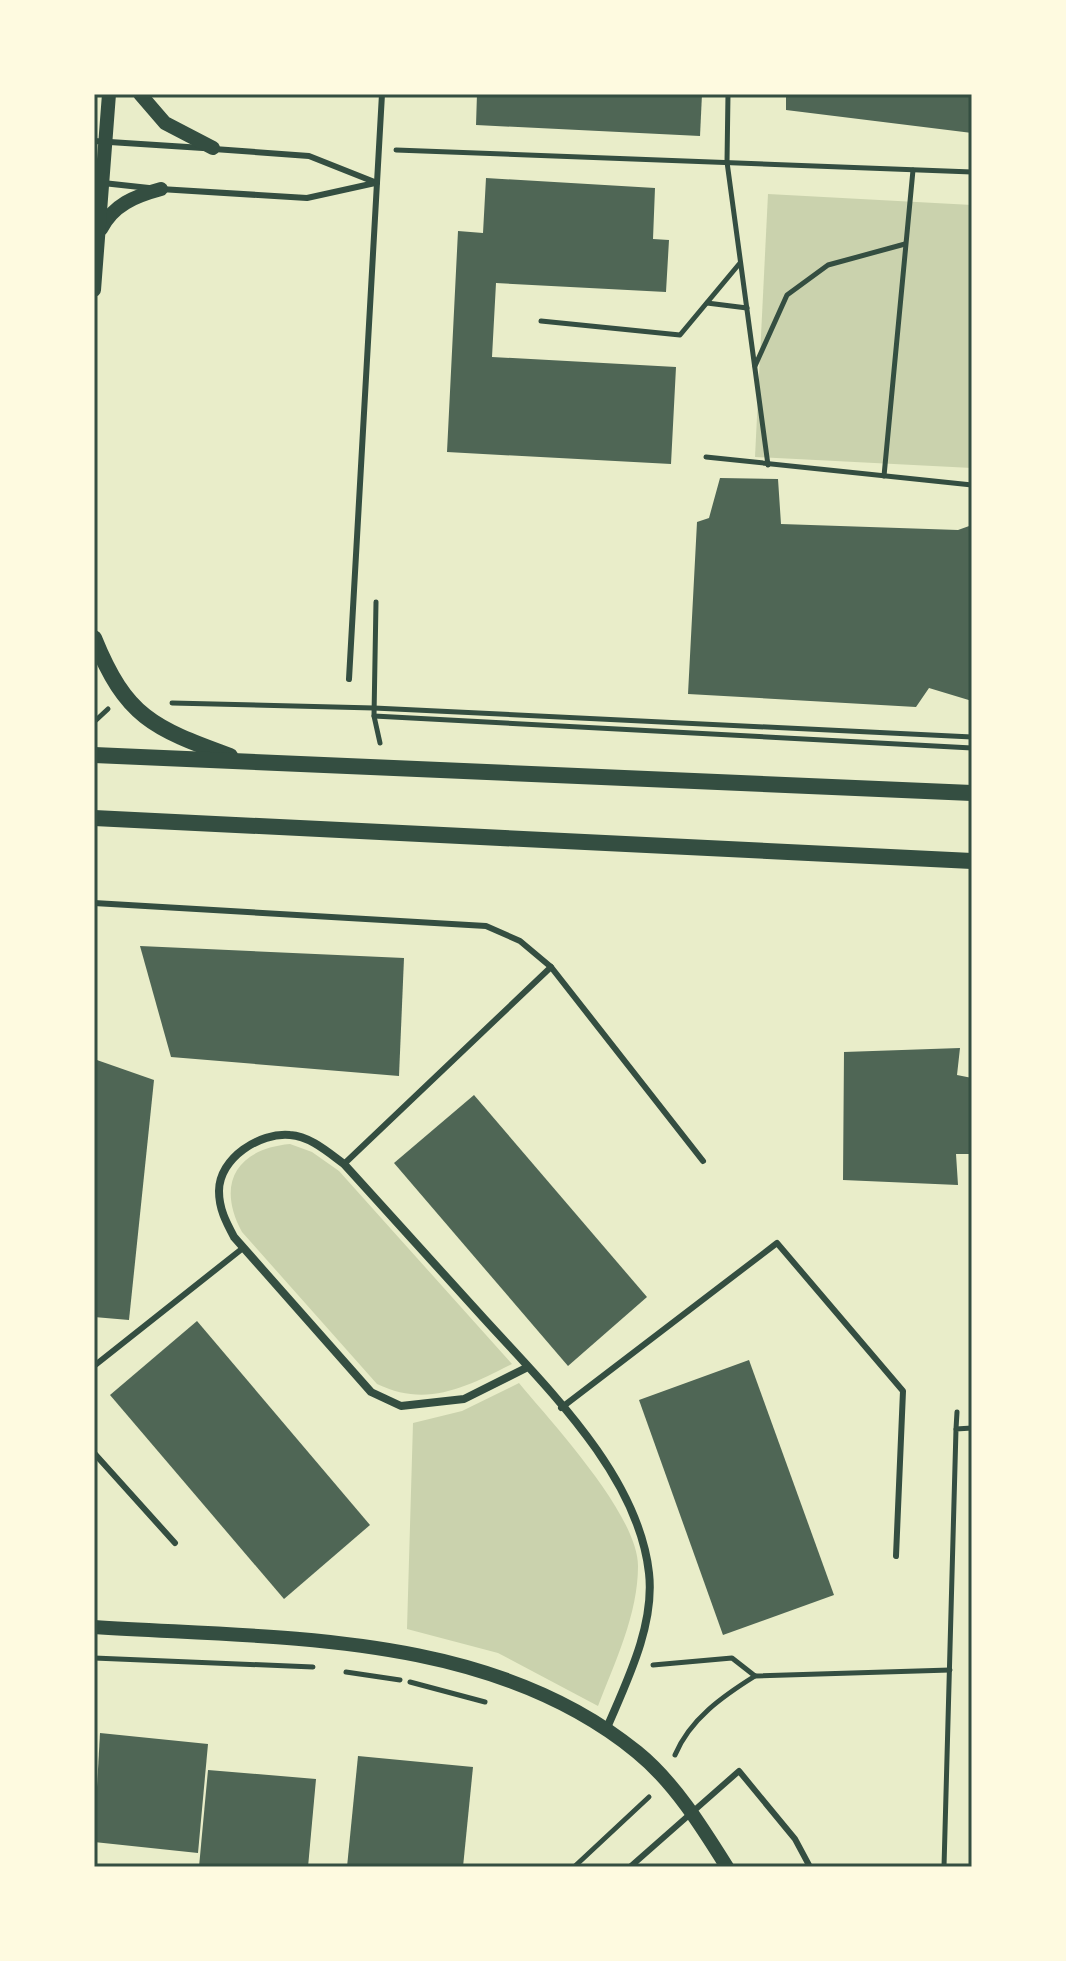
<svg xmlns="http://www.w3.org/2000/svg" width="1066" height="1961" font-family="'Archivo Narrow',sans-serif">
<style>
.green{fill:#cad2ad}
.building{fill:#4f6655}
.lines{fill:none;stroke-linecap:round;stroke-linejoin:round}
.path{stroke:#344e41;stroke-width:5}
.service{stroke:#344e41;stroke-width:6}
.minor{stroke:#344e41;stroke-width:8}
.tertiary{stroke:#344e41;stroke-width:14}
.secondary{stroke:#344e41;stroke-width:16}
.neatline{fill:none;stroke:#344e41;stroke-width:3}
</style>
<rect width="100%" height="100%" fill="#e9edc9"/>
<g class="green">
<polygon points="768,194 972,205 972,468 755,457"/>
<path d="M 290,1144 L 312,1152 L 339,1171 L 512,1364 C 466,1387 427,1408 377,1384 L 242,1232 C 216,1184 236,1149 290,1144 Z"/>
<path d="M 519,1383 C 552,1423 638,1515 638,1566 C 638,1614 615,1662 598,1706 L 498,1653 L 407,1629 L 413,1423 L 462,1411 Z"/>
</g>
<g class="building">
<polygon points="477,94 702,94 700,136 476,125"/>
<polygon points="786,94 972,94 972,133 786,110"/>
<polygon points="486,178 655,188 653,239 669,240 666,292 496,283 492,357 676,367 671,464 447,452 458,231 483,233"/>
<polygon points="720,478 778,479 781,524 958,530 972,525 972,701 929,688 916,707 688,694 697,522 709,518"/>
<polygon points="140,946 404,958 399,1076 171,1057"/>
<polygon points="960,1048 957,1075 972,1078 972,1154 956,1154 958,1185 843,1180 844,1052"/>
<polygon points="94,1059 154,1080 129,1320 94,1317"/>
<polygon points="474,1095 647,1297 568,1366 394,1163"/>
<polygon points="197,1321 370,1525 284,1599 110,1395"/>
<polygon points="749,1360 834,1595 723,1635 639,1400"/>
<polygon points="100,1733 208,1744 198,1853 94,1842"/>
<polygon points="358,1756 473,1767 463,1867 347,1867"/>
<polygon points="208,1770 316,1779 308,1867 199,1867"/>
</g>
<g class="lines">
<g class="path">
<polyline points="728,94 727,162 768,465"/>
<polyline points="396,150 972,172"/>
<polyline points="707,303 747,308"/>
<polyline points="541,321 680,335 740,263"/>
<polyline points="755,366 787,295 828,265 905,244"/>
<polyline points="706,457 972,485"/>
<polyline points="884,476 913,170"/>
<polyline points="376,602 374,716 380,743"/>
<polyline points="172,703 374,708 972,737"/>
<polyline points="374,716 972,748"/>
<polyline points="94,722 108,709"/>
<polyline points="956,1429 957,1412"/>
<polyline points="94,1658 313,1667"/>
<polyline points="653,1665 732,1658 755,1676 950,1670"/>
<polyline points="346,1672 400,1680"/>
<polyline points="410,1682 485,1702"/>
<path d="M 675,1755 C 690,1719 723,1696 755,1676"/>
<polyline points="574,1867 649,1797"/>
<polyline points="944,1867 956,1429 972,1428"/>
</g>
<g class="service">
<polyline points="94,141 203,148"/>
<polyline points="214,149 309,156 377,183"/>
<polyline points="94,178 103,183 149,188"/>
<polyline points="160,189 307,198 375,183"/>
<polyline points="349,679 382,94"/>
<polyline points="94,903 486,926 520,941 551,967 703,1161"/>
<polyline points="344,1164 551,967"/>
<polyline points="94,1366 243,1248"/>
<polyline points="561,1408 777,1243 903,1391 896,1556"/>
<polyline points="94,1453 175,1543"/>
<polyline points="630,1867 739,1771 795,1839 810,1867"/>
</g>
<path class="minor" d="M 528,1367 L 464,1399 L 401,1406 L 371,1392 L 234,1237 C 226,1222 219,1209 219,1191 C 219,1158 260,1132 290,1135 C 310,1136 329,1153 344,1164 C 389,1214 434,1263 479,1313 C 543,1384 638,1473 649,1573 C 655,1626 626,1683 606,1730"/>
<g class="tertiary">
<polyline points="140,94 165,123 213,148"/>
<path d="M 101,229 C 113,205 135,196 161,189"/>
<polyline points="94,290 109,94"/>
<path d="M 94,1627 C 276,1639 488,1630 637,1752 C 674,1782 702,1827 727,1867"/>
</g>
<g class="secondary">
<path d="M 94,638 C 126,717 153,728 230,756"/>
<polyline points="94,755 972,793"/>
<polyline points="94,818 972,861"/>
</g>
</g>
<rect width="1066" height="1961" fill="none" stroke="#fefae0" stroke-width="192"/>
<rect x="96" y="96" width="874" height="1769" class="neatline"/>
</svg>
